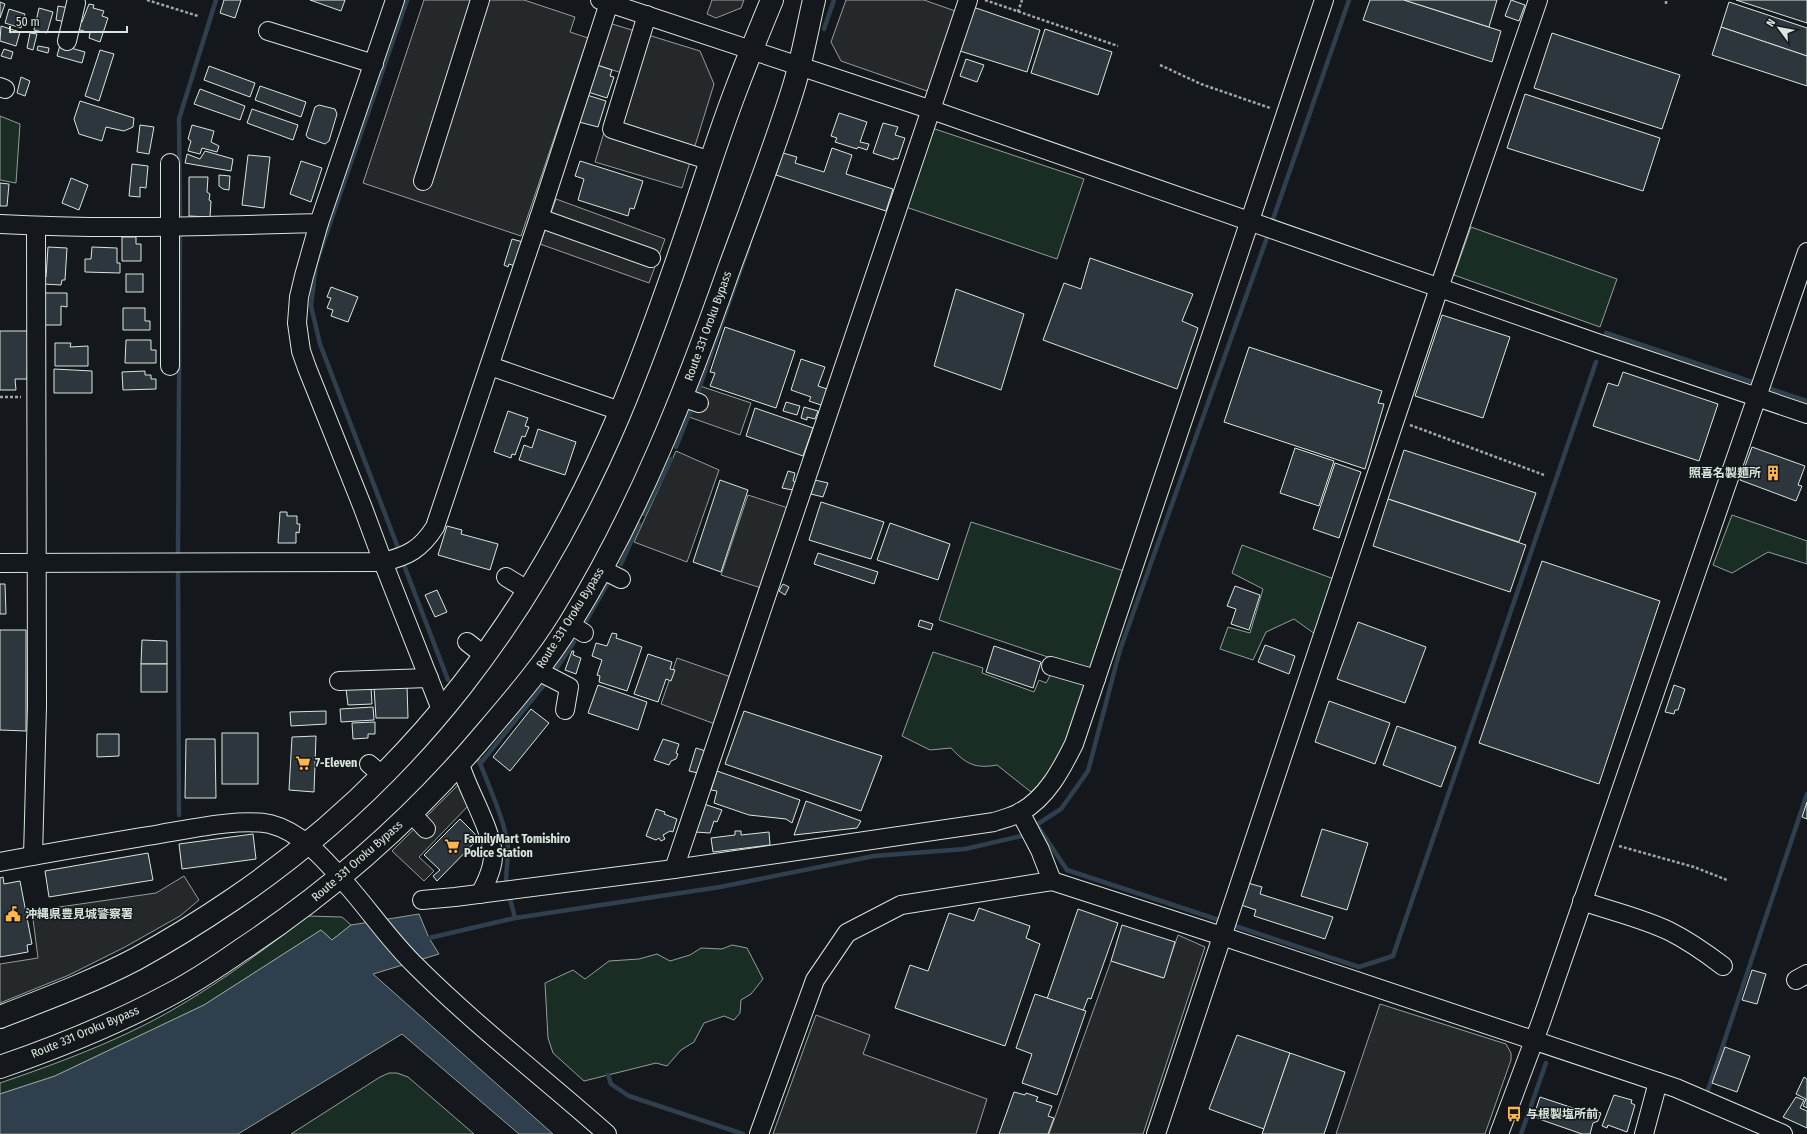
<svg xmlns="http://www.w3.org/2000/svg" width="1807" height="1134" font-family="'Fira Sans Condensed','Noto Sans JP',sans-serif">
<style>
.green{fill:#1a2d24;stroke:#939e99}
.parking{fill:#24282b;stroke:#939e99}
.water{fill:#2f3f4d;stroke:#939e99}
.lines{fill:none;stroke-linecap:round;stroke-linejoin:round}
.stream{stroke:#2f3f4d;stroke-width:4.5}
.building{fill:#2c363c;stroke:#d8e6dc}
.minor-casing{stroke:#d8e6dc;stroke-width:20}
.highway-casing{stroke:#d8e6dc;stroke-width:24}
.path{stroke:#9da8a2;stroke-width:2.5;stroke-dasharray:3 2;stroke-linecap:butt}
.minor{stroke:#14181c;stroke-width:18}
.highway{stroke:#14181c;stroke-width:22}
.labels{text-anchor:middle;stroke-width:3;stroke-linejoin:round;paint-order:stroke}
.street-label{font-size:12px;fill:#d8e6dc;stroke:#14181c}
.poi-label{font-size:12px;font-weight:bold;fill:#d8e6dc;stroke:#14181c;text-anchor:start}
</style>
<rect width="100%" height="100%" fill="#14181c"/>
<g class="green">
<polygon points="0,116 20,124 16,183 0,180"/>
<polygon points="932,128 1084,179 1057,259 906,207"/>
<polygon points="1471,227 1617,279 1600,327 1454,275"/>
<polygon points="1732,515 1807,541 1807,564 1768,552 1732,573 1713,565"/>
<polygon points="971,522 1124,571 1089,671 939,620"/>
<polygon points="1242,545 1334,579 1315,634 1294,619 1266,632 1253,660 1220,649 1228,627 1250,633 1263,589 1232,573"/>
<path d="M 933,652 L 983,668 L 982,673 L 1034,692 L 1039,680 L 1046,683 L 1051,674 L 1087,681 L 1067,739 L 1048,776 L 1031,792 L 997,765 C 975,769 966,764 951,748 L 930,750 L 902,736 Z"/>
<path d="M 308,916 L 342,917 L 351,925 L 332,940 L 321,930 L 204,1005 L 55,1076 L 0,1094 L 0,1083 C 44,1068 88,1052 130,1032 C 194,1002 252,959 308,916 Z"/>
<polygon points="732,945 747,948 763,979 751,994 741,1000 740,1013 734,1020 724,1016 704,1023 694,1042 681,1050 667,1066 656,1063 584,1081 553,1053 548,1038 545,983 573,970 585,979 609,961 639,959 657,954 670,961 690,955 701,948 722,949"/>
<polygon points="389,1073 397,1073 408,1077 474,1134 291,1134 380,1077"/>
</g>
<g class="parking">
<polygon points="424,0 524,0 575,17 570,32 588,38 521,236 363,183"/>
<polygon points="712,0 744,0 741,8 716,18 707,14"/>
<polygon points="846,0 924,0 958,12 930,92 841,61 831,42"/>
<polygon points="609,23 700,51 714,84 682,188 595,162 622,73 597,65"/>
<polygon points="556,199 665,239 649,283 540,244"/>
<polygon points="700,386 751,403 740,435 689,417"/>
<polygon points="676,451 719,470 687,562 634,542"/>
<polygon points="748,495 788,508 761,588 721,575"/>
<polygon points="677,658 731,677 715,724 661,704"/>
<polygon points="461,782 469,805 419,857 434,871 424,881 392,851"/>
<polygon points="184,876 199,900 180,916 125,947 69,975 0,1003 0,964 38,958 32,911 156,893"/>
<polygon points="1178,935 1205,947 1143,1134 1049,1134 1111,961 1163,978"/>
<polygon points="1380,1004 1506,1044 1511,1053 1511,1060 1485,1134 1336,1134"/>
<polygon points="816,1015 870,1035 863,1054 987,1099 976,1134 773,1134"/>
</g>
<polygon class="water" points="419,914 429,938 439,954 373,974 553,1134 519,1134 402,1034 238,1134 0,1134 0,1094 55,1076 204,1005 321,930 332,940 351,925"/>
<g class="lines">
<g class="stream">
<polyline points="824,29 834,0"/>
<polyline points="180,216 179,119 216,0"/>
<polyline points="1271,225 1349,0"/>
<polyline points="1606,333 1758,384"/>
<polyline points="1765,387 1807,401"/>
<polyline points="696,397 749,246"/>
<polyline points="676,447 692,407"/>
<polyline points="644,514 671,459"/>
<polyline points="400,553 320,344 311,306 316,264 407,0"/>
<polyline points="178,554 180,231"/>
<polyline points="402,560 448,680"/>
<polyline points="621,564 639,524"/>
<polyline points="178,566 179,815"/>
<polyline points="585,623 608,583"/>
<polyline points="554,672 574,642"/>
<path d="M 478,758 C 487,782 506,823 508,848 C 509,861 504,875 507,888"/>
<polyline points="480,764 543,686"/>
<polyline points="1037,825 1067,870 1222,921"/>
<polyline points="1033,827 1061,809 1088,771 1120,650 1269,232"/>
<polyline points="509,895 515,918"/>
<polyline points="1229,924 1359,967 1393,956 1596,362"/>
<polyline points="429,938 515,918 720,887 874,856 965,849 1021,836 1026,833"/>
<polyline points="608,1075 611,1084 629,1096 743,1134"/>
<polyline points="1708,1090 1807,794"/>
<polyline points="1521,1134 1546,1063"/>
</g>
</g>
<g class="building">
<polygon points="224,0 241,0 235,18 220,13"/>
<polygon points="310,0 345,0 341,11"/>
<polygon points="1370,0 1404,0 1501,31 1492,62 1363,20"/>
<polygon points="1404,0 1497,0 1489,27"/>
<polygon points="1511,0 1525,5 1519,21 1505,16"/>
<polygon points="1736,0 1807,0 1807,23"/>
<polygon points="0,2 5,4 0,18"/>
<polygon points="1729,2 1807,28 1807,56 1721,27"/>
<polygon points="89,4 94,5 93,8 104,11 102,16 108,18 100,42 89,38 90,33 77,29 79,22 82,22"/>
<polygon points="58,6 69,8 66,22 56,20"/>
<polygon points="973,7 1040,30 1027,72 960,51"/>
<polygon points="39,8 53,12 47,33 34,30"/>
<polygon points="9,9 25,14 21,28 5,23"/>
<polygon points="1,26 20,32 16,46 0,41"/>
<polygon points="1721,27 1807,56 1807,86 1712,55"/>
<polygon points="1045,29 1112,52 1098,95 1031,73"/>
<polygon points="30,33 37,34 33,50 27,48"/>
<polygon points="1552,33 1680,75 1662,129 1534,88"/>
<polygon points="60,45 85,52 82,63 57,56"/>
<polygon points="38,46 49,48 48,53 37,50"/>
<polygon points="4,49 13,52 11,59 1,56"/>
<polygon points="100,50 114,54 99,101 85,96"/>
<polygon points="966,59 984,65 977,82 960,76"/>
<polygon points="597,65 612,70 610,76 614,77 607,98 588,92"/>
<polygon points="209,66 255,83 250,97 204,80"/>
<polygon points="21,77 30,81 25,96 17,93"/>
<polygon points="260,86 306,102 301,117 255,100"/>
<polygon points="200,89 245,106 240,120 194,104"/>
<polygon points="1525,94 1660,138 1643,191 1507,148"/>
<polygon points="587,95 606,101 598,127 579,122"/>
<polygon points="80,101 134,118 133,127 124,131 106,127 102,141 79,134 74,119"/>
<polygon points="319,105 335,109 337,114 329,141 325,144 308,138 306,135 315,107"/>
<polygon points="252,109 298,125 293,140 247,123"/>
<polygon points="839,113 867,122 860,142 869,144 867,150 858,147 857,149 835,142 837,138 831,136"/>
<polygon points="883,123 898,127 895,135 905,138 898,159 894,158 894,160 873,153"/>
<polygon points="140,125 154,127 149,154 137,152"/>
<polygon points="192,125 214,131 211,142 219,146 217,152 202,148 200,154 188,151 191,141 188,139"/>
<polygon points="832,148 852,155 846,174 893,189 886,211 776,175 783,153 797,157 795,163 824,172"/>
<polygon points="205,151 233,159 231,171 185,163 187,154 200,159"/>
<polygon points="248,155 270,157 264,208 242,205"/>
<polygon points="301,161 322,168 311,202 290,194"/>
<polygon points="580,161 643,181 634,209 630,208 628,216 578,200 584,179 575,176"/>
<polygon points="132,164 148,166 146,188 140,187 140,197 129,196"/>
<polygon points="219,175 230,176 229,190 223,189 219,186"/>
<polygon points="189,177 208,177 207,192 210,194 209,200 211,201 210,217 189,216"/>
<polygon points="71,178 88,185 79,210 62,203"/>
<polygon points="0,183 9,184 7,206 0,206"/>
<polygon points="122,237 136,237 136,244 141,244 141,261 122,261"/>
<polygon points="512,239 523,242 515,266 509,264 508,267 504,265"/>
<polygon points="48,247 67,248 65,280 62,280 61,285 43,284 43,278 46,277"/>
<polygon points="92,247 117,248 117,263 120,263 120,273 85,272 85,259 91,259"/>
<polygon points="1090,258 1193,294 1182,321 1198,328 1177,389 1043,340 1064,283 1081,289"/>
<rect x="126" y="274" width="17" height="18"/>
<polygon points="331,287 358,297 348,322 331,316 333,310 327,308 331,298 327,297"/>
<polygon points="956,289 1024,314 1001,390 934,366"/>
<polygon points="45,293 67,293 67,307 61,306 61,325 45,325"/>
<polygon points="123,308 145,308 145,321 150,321 150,330 123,330"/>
<polygon points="1442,315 1510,337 1483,418 1415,396"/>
<polygon points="725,327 795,351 776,408 710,386 715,373 710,372"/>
<polygon points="0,331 29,331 27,379 15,379 16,390 0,390"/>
<polygon points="126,340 151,340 151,350 156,350 156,363 125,363"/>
<polygon points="55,343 71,343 70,347 88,346 88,366 55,366"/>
<polygon points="1249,347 1382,391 1378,403 1384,404 1365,469 1224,422"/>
<polygon points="801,359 825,367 818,386 830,390 824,406 809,401 811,397 791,390"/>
<polygon points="54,369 92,371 92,393 54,393"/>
<polygon points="145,371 145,375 151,375 151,379 156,379 156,389 123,390 122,372"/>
<polygon points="1623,372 1718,404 1699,461 1593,426 1608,383 1618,386"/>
<polygon points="786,402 800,406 797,415 783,411"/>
<polygon points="804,407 818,411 815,419 807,417 807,420 801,418"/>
<polygon points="755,408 813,428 803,456 746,436"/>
<polygon points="508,411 528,418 525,426 529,427 525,437 522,436 515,455 512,454 511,458 494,452"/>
<polygon points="538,429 576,442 565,475 519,460 524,445 532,448"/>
<polygon points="1752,447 1805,466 1798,485 1802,486 1796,501 1740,480"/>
<polygon points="1295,448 1334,461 1319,506 1280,493"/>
<polygon points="1404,450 1536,493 1519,542 1388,499"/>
<polygon points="1335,463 1361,472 1339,538 1313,529"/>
<polygon points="788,471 795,473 793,481 796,482 793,490 782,488"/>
<polygon points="720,480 748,490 721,572 693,562"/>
<polygon points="815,480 828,483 823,497 811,494"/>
<polygon points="1388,499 1526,545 1510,592 1373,546"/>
<polygon points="821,502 884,522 871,559 809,540"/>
<polygon points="280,512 287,512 287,516 297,516 297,524 300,524 299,533 296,532 296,543 278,543"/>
<polygon points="890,523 950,544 938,580 877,560"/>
<polygon points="447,526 462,530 461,534 498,544 490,570 438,555"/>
<polygon points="818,553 878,572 874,584 814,564"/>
<polygon points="1542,561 1660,601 1599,784 1479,743"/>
<polygon points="0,584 5,584 6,614 0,614"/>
<polygon points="783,584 789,587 785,595 779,591"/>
<polygon points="1235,586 1260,595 1249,630 1231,624 1236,609 1227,606"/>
<polygon points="437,590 447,612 435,617 425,595"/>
<polygon points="920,620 933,624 931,630 918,626"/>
<polygon points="1358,622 1426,647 1405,703 1337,679"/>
<polygon points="0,630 26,630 26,731 0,730"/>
<polygon points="612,633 617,634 616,638 642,647 627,691 599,682 600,676 597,675 602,660 592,656 596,643 607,646"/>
<polygon points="142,640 167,641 167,664 141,664"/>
<polygon points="1265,645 1295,656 1289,674 1258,662"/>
<polygon points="994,646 1041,662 1033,688 986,672"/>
<polygon points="572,651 574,651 573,655 581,658 576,674 565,670"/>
<polygon points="648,654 672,662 670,669 675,670 671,681 666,679 658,702 634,694"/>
<rect x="141" y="664" width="26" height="28"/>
<polygon points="598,685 647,702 638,730 588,713"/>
<polygon points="1674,685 1685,689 1678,710 1675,710 1674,714 1665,712"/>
<polygon points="407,686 408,718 376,718 374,687"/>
<polygon points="371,687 372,704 348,705 346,689"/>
<polygon points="1329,701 1390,723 1375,764 1315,742"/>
<polygon points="373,707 374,720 341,722 340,709"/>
<polygon points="531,709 549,723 510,771 493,757"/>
<polygon points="326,711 326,724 291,726 290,712"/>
<polygon points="744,711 882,756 861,811 725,764"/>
<polygon points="375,722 375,734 368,734 368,738 353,739 352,723"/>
<polygon points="1397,726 1456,747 1441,787 1383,765"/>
<rect x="222" y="733" width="36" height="51"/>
<polygon points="97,734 119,734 119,756 97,757"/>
<polygon points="316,736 314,792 289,790 292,737"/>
<polygon points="186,739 215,739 216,798 185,798"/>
<polygon points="663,739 679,744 676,753 678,754 676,759 671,761 669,765 654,760"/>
<polygon points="696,748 709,752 698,773 689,771"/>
<polygon points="717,771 800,800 792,823 786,819 749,815 714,803 717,791 711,790"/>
<polygon points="806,801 861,821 857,828 794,835"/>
<polygon points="1807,802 1807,819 1802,817"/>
<polygon points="704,804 722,810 717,822 714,821 710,833 695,832"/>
<polygon points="656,809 665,812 664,814 677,819 673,832 670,831 663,835 665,839 661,841 659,838 656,840 646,836"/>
<polygon points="460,819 479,838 437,881 433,876 440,870 424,855"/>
<polygon points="1322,829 1368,843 1347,910 1301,896"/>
<polygon points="735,831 741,831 741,835 769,832 770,845 713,852 711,838 735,835"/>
<polygon points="253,834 256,859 182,869 179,844"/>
<polygon points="148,853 153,880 49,897 45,871"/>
<polygon points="3,877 4,884 20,881 32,944 27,945 28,952 0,957 0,878"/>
<polygon points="1248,883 1262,887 1260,894 1333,917 1325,939 1254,916 1256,910 1241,905"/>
<polygon points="979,908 1030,926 1026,938 1040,944 1005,1046 895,1008 910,965 928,971 949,913 974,921"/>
<polygon points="1078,909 1118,923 1091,999 1088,998 1083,1011 1047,999"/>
<polygon points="1122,925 1175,942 1164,978 1111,961"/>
<polygon points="1752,970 1766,974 1757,1004 1742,1000"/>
<polygon points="1035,994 1086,1011 1057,1095 1022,1083 1032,1054 1016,1048"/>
<polygon points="1237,1035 1290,1053 1264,1129 1209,1109"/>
<polygon points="1725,1047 1750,1056 1737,1092 1712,1083"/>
<polygon points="1290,1053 1345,1072 1324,1134 1262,1134"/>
<polygon points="1804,1077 1807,1079 1807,1108 1803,1106 1806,1099 1796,1094"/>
<polygon points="1014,1092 1025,1095 1026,1093 1038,1097 1036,1101 1052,1106 1048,1116 1054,1118 1048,1134 999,1134"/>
<polygon points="1614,1095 1632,1100 1631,1103 1635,1105 1627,1132 1608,1125 1607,1128 1602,1126"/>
<polygon points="1540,1097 1594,1115 1595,1111 1601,1113 1598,1121 1593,1123 1590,1134 1582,1134 1539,1119 1534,1115"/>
<polygon points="1796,1097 1804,1100 1800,1108 1807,1111 1807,1128 1783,1117"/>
</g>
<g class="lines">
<g class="minor-casing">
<g id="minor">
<polyline points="395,0 319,223 304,276 299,297 297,323 301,351 307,368 363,508 383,562 442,712"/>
<polyline points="600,0 932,110 1597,343 1807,414"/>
<polyline points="647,15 612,129 711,161"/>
<polyline points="268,31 374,64"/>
<polyline points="67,41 76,3"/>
<polyline points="0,87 5,89"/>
<polyline points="423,181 480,0"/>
<polyline points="539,218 651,258"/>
<path d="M 0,224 C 106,230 213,226 319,223"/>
<polyline points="170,366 170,163"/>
<polyline points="490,366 620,411"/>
<polyline points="682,397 699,403"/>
<path d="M 0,563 L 383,562 C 408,556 421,549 435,527 L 539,218 L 609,3"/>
<polyline points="601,569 621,579"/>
<polyline points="506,577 529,591"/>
<polyline points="569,624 584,633"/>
<polyline points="467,642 485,656"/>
<polyline points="1051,666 1096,679"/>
<polyline points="538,671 569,687 565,710"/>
<polyline points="339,681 429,678"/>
<polyline points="369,764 383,776"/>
<path d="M 458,765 L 462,770 C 470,794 493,833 493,856 C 493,869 486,883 480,894"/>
<polyline points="1020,812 1040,850 1052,881"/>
<polyline points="412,814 426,829"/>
<polyline points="33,856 37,706 36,226"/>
<path d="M 0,862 C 53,852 107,843 160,834 C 191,829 239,818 270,824 C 302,832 326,861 347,885 C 370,911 390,941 416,966 C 476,1026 544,1078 607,1134"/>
<polyline points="674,869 968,0"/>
<path d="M 422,900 L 455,897 L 674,869 L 994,822 C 1002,819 1013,817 1021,812 C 1047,797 1061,770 1074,744 L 1324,0"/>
<path d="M 1582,901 C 1611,911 1642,918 1669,931 C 1689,941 1706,953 1723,966"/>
<polyline points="1796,980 1807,974"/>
<polyline points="759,1134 815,980 847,933 901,905 1052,881 1222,936 1676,1088 1783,1134"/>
<polyline points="1156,1134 1439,288 1538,0"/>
<polyline points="1499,1134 1541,1022 1807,252"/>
<polyline points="1644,1134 1658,1082"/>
</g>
</g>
<g class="highway-casing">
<g id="highway">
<path d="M 0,1017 C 46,999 92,982 136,959 C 169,941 201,921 232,900 C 412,778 535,613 619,415 C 646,351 669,285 691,220 C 706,176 720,131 737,87 C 748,58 760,29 772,0"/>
<path d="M 0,1067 C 58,1047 115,1024 169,995 C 194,982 218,966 241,950 C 335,888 416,816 488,730 C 517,696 546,662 570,623 C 638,513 686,391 729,269 C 751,209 774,150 793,89 C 802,60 807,30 814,0"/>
</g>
</g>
<g class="path">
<polyline points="147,0 198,16"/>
<polyline points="985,0 1118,46"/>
<polyline points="1666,4 1666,0"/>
<polyline points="1018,12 1022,0"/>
<polyline points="1160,65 1201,84 1270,108"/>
<polyline points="0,397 21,397"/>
<polyline points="1410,425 1544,475"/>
<polyline points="1619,846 1694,867 1727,880"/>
</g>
<use href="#minor" class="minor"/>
<use href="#highway" class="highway"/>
</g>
<defs>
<g id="building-bare" transform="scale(1.2)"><path d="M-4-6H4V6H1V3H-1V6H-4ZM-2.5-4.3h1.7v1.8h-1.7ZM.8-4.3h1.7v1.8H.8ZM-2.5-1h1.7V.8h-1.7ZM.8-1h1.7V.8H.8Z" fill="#ffb74d" stroke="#14181c" stroke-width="2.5" paint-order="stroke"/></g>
<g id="supermarket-bare" transform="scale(1.2)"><path d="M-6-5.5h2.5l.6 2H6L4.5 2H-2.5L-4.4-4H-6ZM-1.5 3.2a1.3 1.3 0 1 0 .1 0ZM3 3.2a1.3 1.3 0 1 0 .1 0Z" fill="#ffb74d" stroke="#14181c" stroke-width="2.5" paint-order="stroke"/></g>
<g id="civic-bare" transform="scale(1.2)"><path d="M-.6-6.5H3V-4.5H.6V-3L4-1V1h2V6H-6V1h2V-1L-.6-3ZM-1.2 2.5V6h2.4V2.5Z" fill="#ffb74d" stroke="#14181c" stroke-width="2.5" paint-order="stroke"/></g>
<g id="bus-bare" transform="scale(1.2)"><path d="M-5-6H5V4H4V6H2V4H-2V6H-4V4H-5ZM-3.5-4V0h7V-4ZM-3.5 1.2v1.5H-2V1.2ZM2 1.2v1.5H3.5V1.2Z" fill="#ffb74d" stroke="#14181c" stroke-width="2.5" paint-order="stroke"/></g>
</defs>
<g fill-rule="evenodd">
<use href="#building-bare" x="1773" y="473"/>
<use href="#supermarket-bare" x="303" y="763"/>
<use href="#supermarket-bare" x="452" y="846"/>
<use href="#civic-bare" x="13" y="914"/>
<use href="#bus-bare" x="1514" y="1114"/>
</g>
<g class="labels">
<g class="street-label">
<text transform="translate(708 326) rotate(-70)" y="4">Route 331 Oroku Bypass</text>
<text transform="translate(570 618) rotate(-58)" y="4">Route 331 Oroku Bypass</text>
<text transform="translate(357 861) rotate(-41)" y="4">Route 331 Oroku Bypass</text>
<text transform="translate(85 1032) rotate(-23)" y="4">Route 331 Oroku Bypass</text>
</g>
<g class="poi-label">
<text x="1761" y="477" text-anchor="end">照喜名製麺所</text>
<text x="315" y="767">7-Eleven</text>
<text x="464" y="843">FamilyMart Tomishiro<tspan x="464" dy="14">Police Station</tspan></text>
<text x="25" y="918">沖縄県豊見城警察署</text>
<text x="1526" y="1118">与根製塩所前</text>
</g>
</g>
<g transform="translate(1779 28) rotate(302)" stroke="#14181c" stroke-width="3" paint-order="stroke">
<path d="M0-3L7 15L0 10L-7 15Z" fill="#d8e6dc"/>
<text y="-6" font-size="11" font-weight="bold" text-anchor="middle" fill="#d8e6dc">N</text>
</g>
<path d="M10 26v6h117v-6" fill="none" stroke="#d8e6dc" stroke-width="2"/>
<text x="16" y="26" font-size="12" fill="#d8e6dc" stroke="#14181c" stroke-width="3" paint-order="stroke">50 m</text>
</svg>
